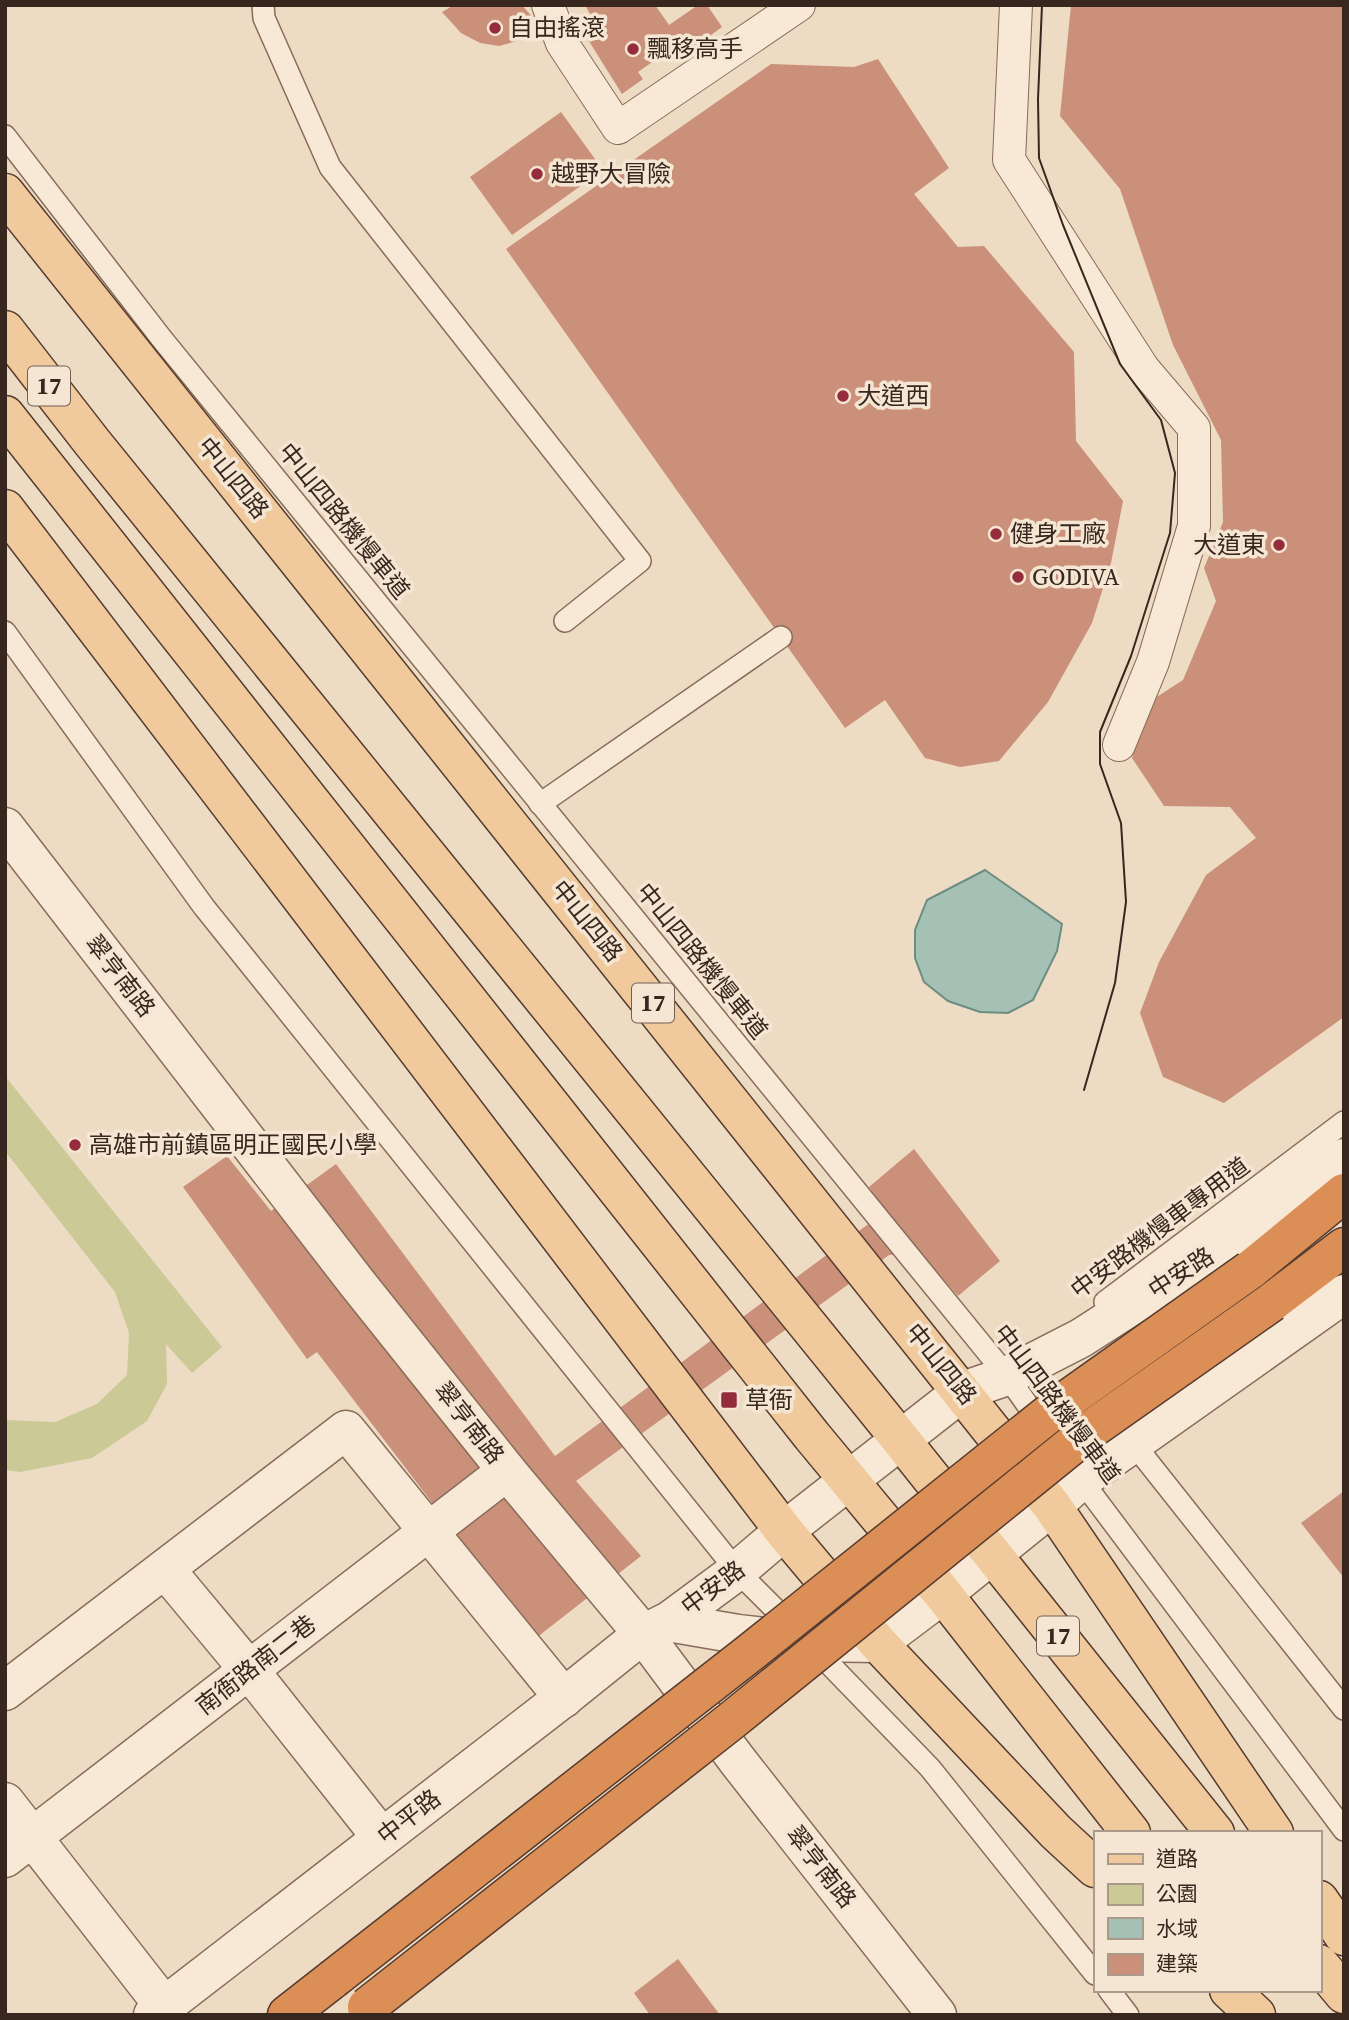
<svg xmlns="http://www.w3.org/2000/svg" width="1349" height="2020" font-family="'Source Serif 4','Noto Sans TC',serif">
<style>
.green{fill:#cbca97}
.water{fill:#a5c0b4;stroke:#6c8e81;stroke-width:2}
.building{fill:#ca907a}
.lines{fill:none;stroke-linecap:round;stroke-linejoin:round}
.service-casing{stroke:#876c5a;stroke-width:24}
.pedestrian-casing{stroke:#876c5a;stroke-width:34}
.minor-casing{stroke:#876c5a;stroke-width:41}
.tertiary-casing{stroke:#876c5a;stroke-width:41}
.primary-casing{stroke:#553b2f;stroke-width:41}
.motorway-casing{stroke:#553b2f;stroke-width:41}
.service{stroke:#f8e9d6;stroke-width:21}
.pedestrian{stroke:#f8e9d6;stroke-width:32}
.minor{stroke:#f8e9d6;stroke-width:38}
.tertiary{stroke:#f8e9d6;stroke-width:38}
.primary{stroke:#f0ca9c;stroke-width:38}
.motorway{stroke:#db8e56;stroke-width:38}
.tram{stroke:#37271e;stroke-width:2}
.motorway-bridge-casing{stroke:#553b2f;stroke-width:41;stroke-linecap:butt}
.motorway-bridge{stroke:#db8e56;stroke-width:38}
.poi-dot{fill:#952c3b;stroke:#f5e6d3;stroke-width:2.5}
.labels{text-anchor:middle;stroke-width:7;stroke-linejoin:round;paint-order:stroke}
.shield{fill:#f5e6d3;stroke:#706054;stroke-width:2}
.shield-label{font-size:23px;font-weight:bold;fill:#37271e}
.poi-label{font-size:24px;fill:#37271e;stroke:#f5e6d3;text-anchor:start}
.street-label{font-size:24px;fill:#37271e;stroke:#f5e6d3}
</style>
<rect width="100%" height="100%" fill="#eddbc3"/>
<polygon class="green" points="5,1076 222,1347 192,1373 166,1344 167,1384 147,1421 92,1458 20,1472 5,1470 5,1420 55,1422 97,1404 127,1375 129,1333 115,1292 5,1151"/>
<polygon class="water" points="985,870 1062,924 1057,951 1033,1000 1008,1013 980,1012 948,1001 924,982 915,958 915,930 927,900"/>
<g class="building">
<polygon points="454,5 522,5 538,24 517,41 499,46 480,43 461,33 442,12"/>
<polygon points="585,5 655,5 669,25 698,5 707,5 722,27 685,54 678,44 638,72 643,79 622,94 587,38 599,30"/>
<polygon points="1071,5 1344,5 1344,1017 1224,1103 1163,1077 1140,1013 1159,962 1206,875 1256,838 1230,807 1164,806 1132,758 1141,707 1183,680 1216,601 1204,568 1223,522 1221,440 1173,345 1120,189 1060,116"/>
<polygon points="878,59 949,168 914,194 958,247 984,246 1074,352 1076,441 1123,501 1111,563 1092,623 1048,702 999,761 960,767 925,758 885,700 845,728 506,249 771,64 854,67"/>
<polygon points="561,112 603,170 512,235 470,177"/>
<polygon points="914,1149 1000,1261 958,1296 921,1253 889,1255 576,1481 641,1556 536,1638 452,1537 456,1534 317,1352 307,1359 183,1187 227,1156 271,1211 336,1164 555,1456 886,1211 869,1187"/>
<polygon points="1344,1491 1344,1578 1301,1523"/>
<polygon points="678,1959 720,2015 650,2015 634,1993"/>
</g>
<g class="lines">
<g class="service-casing">
<g id="service">
<polyline points="263,5 264,18 330,167 640,561 565,621"/>
<polyline points="5,136 162,339 1007,1376 1043,1427"/>
<polyline points="5,632 204,907 737,1571 808,1642 930,1768 1095,1974"/>
<polyline points="540,804 781,637"/>
<polyline points="1105,1302 1344,1122"/>
<polyline points="1133,1443 1344,1709"/>
<polyline points="1076,1473 1344,1830"/>
<polyline points="1109,1990 1128,2015"/>
</g>
</g>
<g class="pedestrian-casing">
<g id="pedestrian">
<polyline points="548,5 562,43 618,128 799,5"/>
<polyline points="1016,5 1009,160 1143,368 1194,428 1194,526 1153,662 1119,745"/>
</g>
</g>
<g class="minor-casing">
<g id="minor">
<polyline points="5,827 357,1283 507,1471 643,1634 737,1760 937,2015"/>
<polyline points="165,1569 249,1670 382,1838"/>
<polyline points="5,1691 346,1430 564,1698"/>
<polyline points="5,1802 164,2006"/>
<polyline points="5,1858 507,1471"/>
<polyline points="153,2015 567,1695 643,1634 665,1623"/>
</g>
</g>
<g class="tertiary-casing">
<g id="tertiary">
<polyline points="668,1622 737,1571 784,1531 963,1391 1007,1376 1081,1338 1212,1254 1344,1158"/>
<polyline points="668,1622 738,1634 808,1642 878,1643 943,1594 1052,1506 1081,1480 1344,1294"/>
</g>
</g>
<g class="primary-casing">
<g id="primary">
<polyline points="5,193 1052,1506 1274,1833"/>
<polyline points="5,330 92,442 901,1440 1215,1833"/>
<polyline points="5,415 812,1436 943,1594 1131,1833"/>
<polyline points="5,509 784,1531 878,1643 1056,1832 1095,1868"/>
<polyline points="1319,1900 1344,1936"/>
<polyline points="1319,1964 1344,1994"/>
<polyline points="1229,1990 1256,2015"/>
</g>
</g>
<g class="motorway-casing">
<g id="motorway">
<polyline points="1250,1270 1344,1193"/>
<polyline points="1272,1302 1344,1247"/>
<polyline points="287,2015 333,1979"/>
</g>
</g>
<use href="#service" class="service"/>
<use href="#pedestrian" class="pedestrian"/>
<use href="#minor" class="minor"/>
<use href="#tertiary" class="tertiary"/>
<use href="#primary" class="primary"/>
<use href="#motorway" class="motorway"/>
<polyline class="tram" points="1042,5 1038,99 1039,158 1063,225 1120,364 1161,420 1175,473 1170,533 1131,656 1100,732 1100,764 1121,823 1126,902 1115,983 1084,1090"/>
<g class="motorway-bridge-casing">
<g id="motorway-bridge">
<polyline points="333,1979 751,1652 1061,1404 1250,1270"/>
<polyline points="367,2007 731,1721 1093,1428 1272,1302"/>
</g>
</g>
<use href="#motorway-bridge" class="motorway-bridge"/>
</g>
<g class="poi-dot">
<circle cx="495" cy="28" r="7"/>
<circle cx="633" cy="49" r="7"/>
<circle cx="537" cy="174" r="7"/>
<circle cx="843" cy="396" r="7"/>
<circle cx="996" cy="534" r="7"/>
<circle cx="1279" cy="545" r="7"/>
<circle cx="1018" cy="577" r="7"/>
<circle cx="75" cy="1145" r="7"/>
<rect x="720" y="1391" width="18" height="18" rx="3.5"/>
</g>
<g class="labels">
<g class="shield">
<rect x="28" y="366.5" width="42" height="39" rx="5"/>
<rect x="632" y="983.5" width="42" height="39" rx="5"/>
<rect x="1037" y="1616.5" width="42" height="39" rx="5"/>
</g>
<g class="shield-label">
<text x="49" y="394">17</text>
<text x="653" y="1011">17</text>
<text x="1058" y="1644">17</text>
</g>
<g class="poi-label">
<text x="509" y="36">自由搖滾</text>
<text x="647" y="57">飄移高手</text>
<text x="551" y="182">越野大冒險</text>
<text x="857" y="404">大道西</text>
<text x="1010" y="542">健身工廠</text>
<text x="1265" y="553" text-anchor="end">大道東</text>
<text x="1032" y="585">GODIVA</text>
<text x="89" y="1153">高雄市前鎮區明正國民小學</text>
<text x="745" y="1408">草衙</text>
</g>
<g class="street-label">
<text transform="translate(233 478) rotate(51)" y="8">中山四路</text>
<text transform="translate(344 521) rotate(51)" y="8">中山四路機慢車道</text>
<text transform="translate(587 921) rotate(51)" y="8">中山四路</text>
<text transform="translate(702 961) rotate(51)" y="8">中山四路機慢車道</text>
<text transform="translate(120 976) rotate(52)" y="8">翠亨南路</text>
<text transform="translate(1160 1228) rotate(-37)" y="8">中安路機慢車專用道</text>
<text transform="translate(1181 1273) rotate(-33)" y="8">中安路</text>
<text transform="translate(941 1364) rotate(51)" y="8">中山四路</text>
<text transform="translate(1057 1404) rotate(53)" y="8">中山四路機慢車道</text>
<text transform="translate(469 1423) rotate(52)" y="8">翠亨南路</text>
<text transform="translate(713 1588) rotate(-37)" y="8">中安路</text>
<text transform="translate(256 1665) rotate(-38)" y="8">南衙路南二巷</text>
<text transform="translate(409 1817) rotate(-38)" y="8">中平路</text>
<text transform="translate(821 1867) rotate(52)" y="8">翠亨南路</text>
</g>
</g>
<rect width="1349" height="2020" fill="none" stroke="#37271e" stroke-width="14"/>
<rect x="1094" y="1831" width="228" height="161" fill="#f5e6d3" stroke="#a99a8b" stroke-width="2"/>
<rect x="1108" y="1854" width="35" height="10" fill="#f0ca9c" stroke="#a99a8b" stroke-width="2"/>
<text x="1156" y="1866" font-size="21" fill="#37271e">道路</text>
<rect x="1108" y="1884" width="35" height="21" fill="#cbca97" stroke="#a99a8b" stroke-width="2"/>
<text x="1156" y="1901" font-size="21" fill="#37271e">公園</text>
<rect x="1108" y="1918" width="35" height="21" fill="#a5c0b4" stroke="#a99a8b" stroke-width="2"/>
<text x="1156" y="1936" font-size="21" fill="#37271e">水域</text>
<rect x="1108" y="1954" width="35" height="21" fill="#ca907a" stroke="#a99a8b" stroke-width="2"/>
<text x="1156" y="1971" font-size="21" fill="#37271e">建築</text>
</svg>
